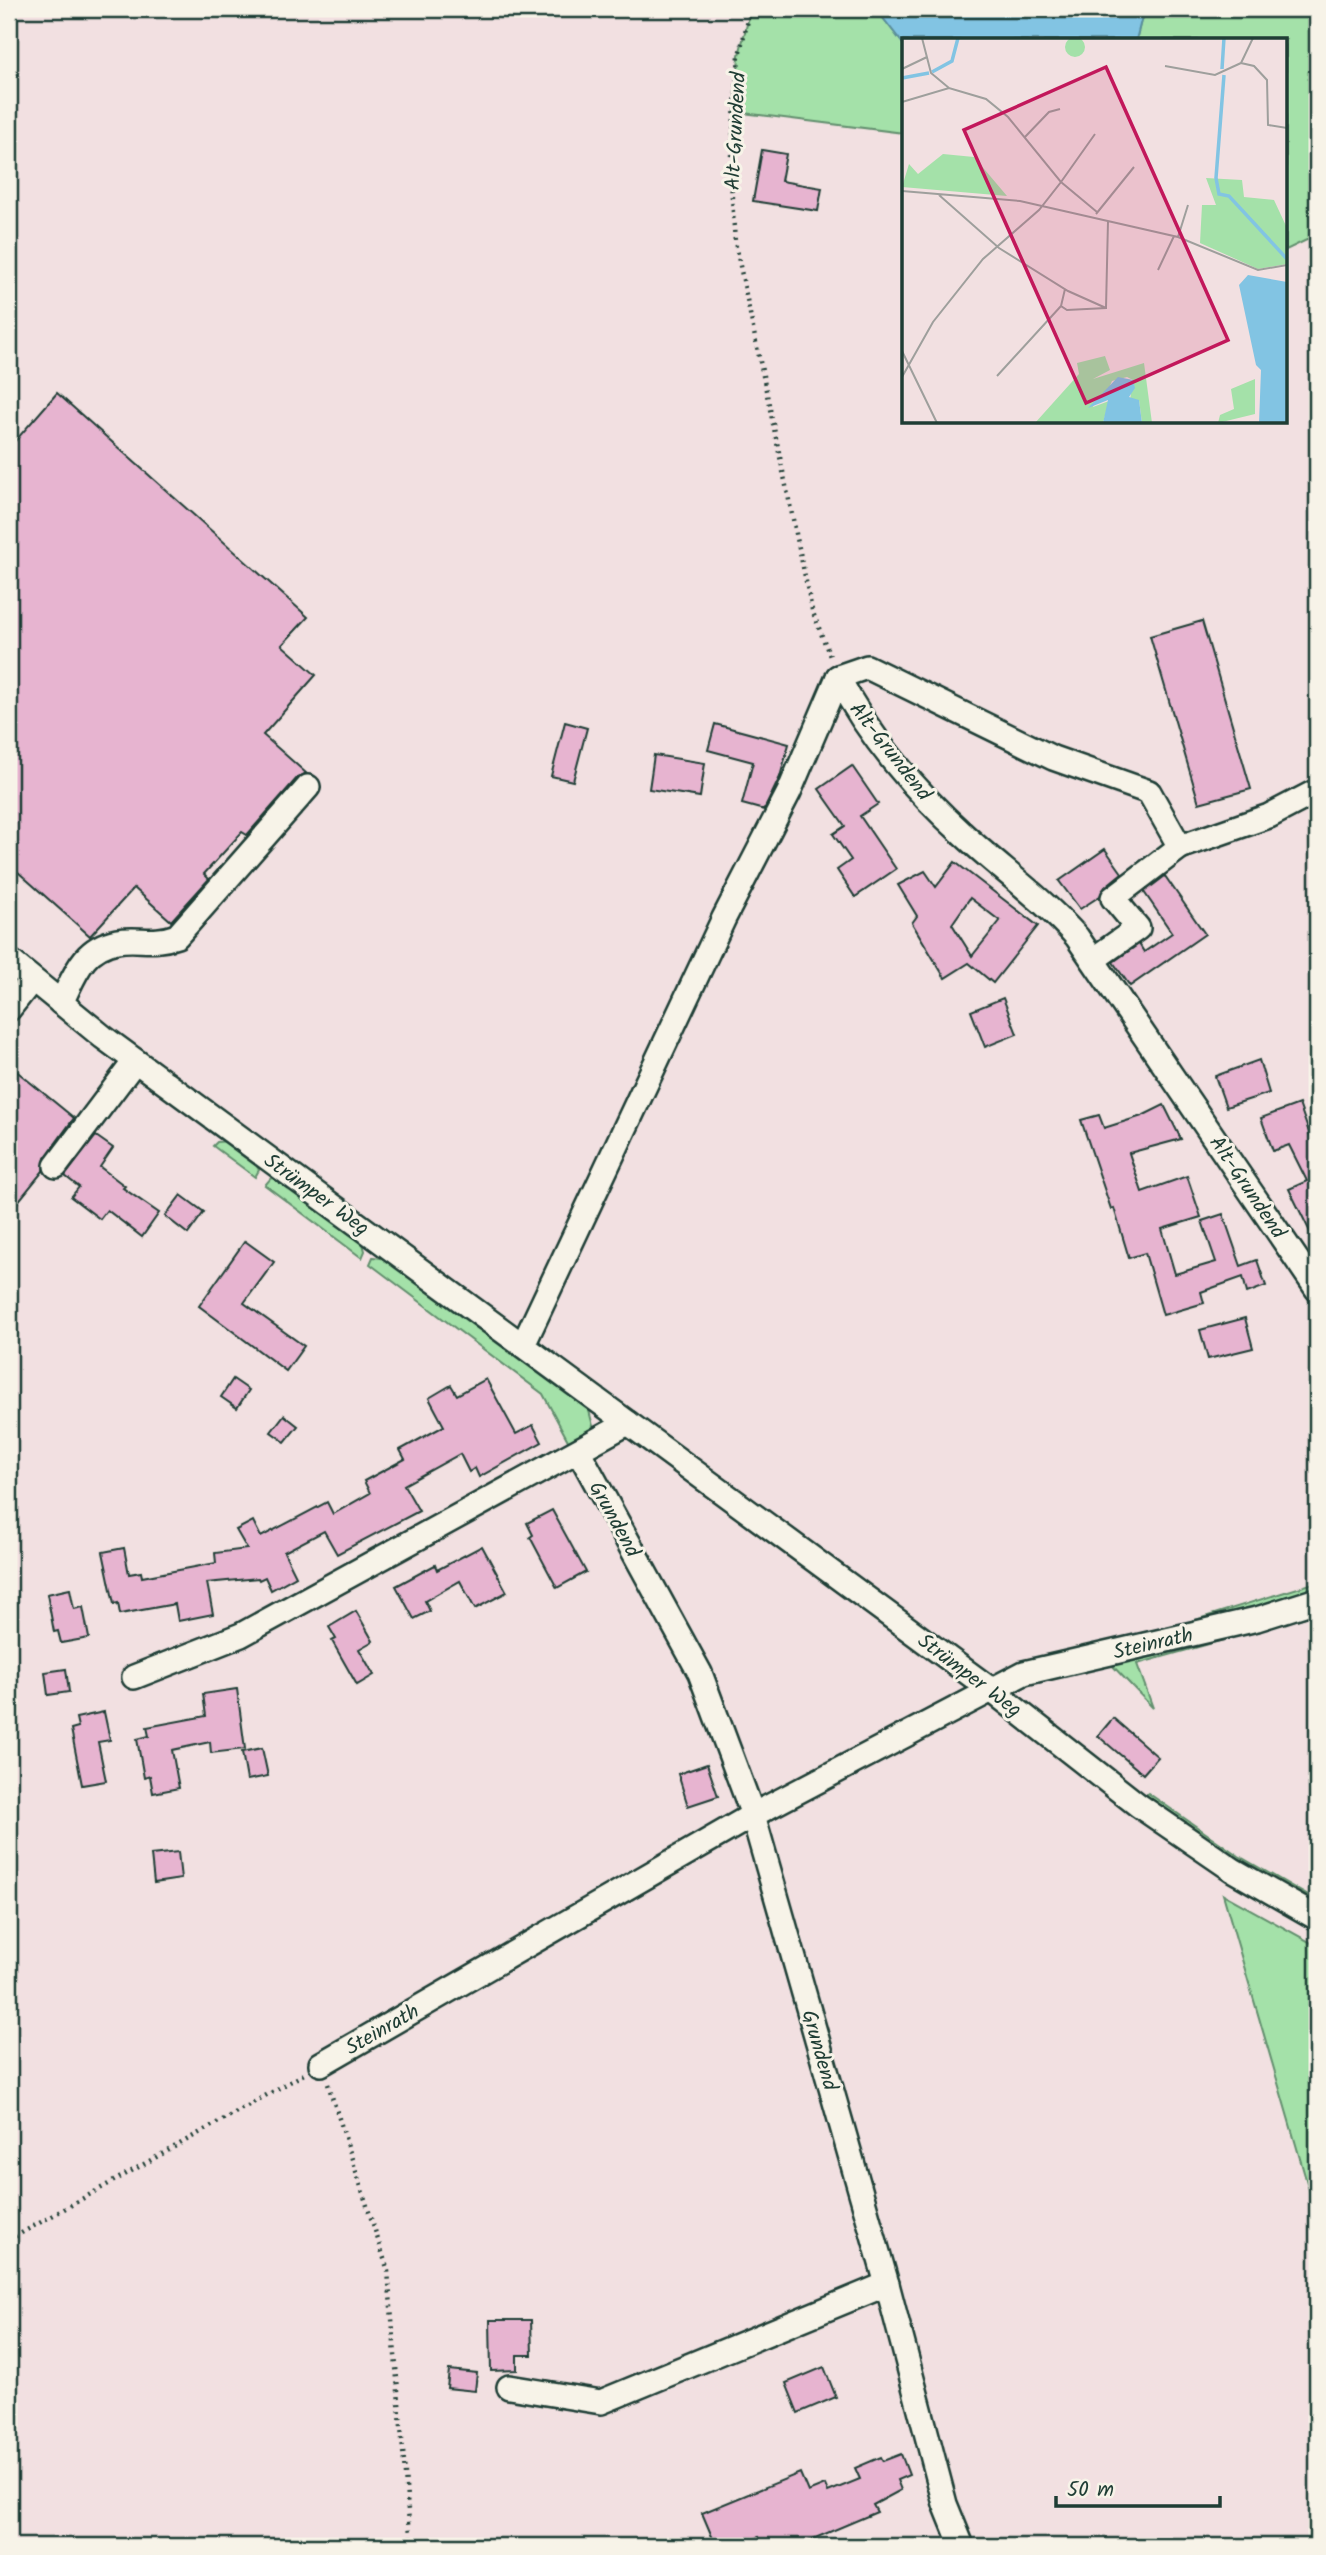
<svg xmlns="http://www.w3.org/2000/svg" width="1326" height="2555" font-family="Kalam,sans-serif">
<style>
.green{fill:#a4e1a9;stroke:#628f6e;stroke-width:2}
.water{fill:#82c4e3;stroke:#5a8e9d;stroke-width:2}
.building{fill:#e7b4d0;stroke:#1f3d34;stroke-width:2;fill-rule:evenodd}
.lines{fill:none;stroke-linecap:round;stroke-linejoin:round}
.minor-casing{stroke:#1f3d34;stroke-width:28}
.path{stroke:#1f3d34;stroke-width:4.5;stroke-dasharray:2 5;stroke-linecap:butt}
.minor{stroke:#f7f3e8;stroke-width:23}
.labels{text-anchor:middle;stroke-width:6;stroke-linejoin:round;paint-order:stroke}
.street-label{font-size:21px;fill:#1f3d34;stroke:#f7f3e8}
.inset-river{fill:none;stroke:#82c4e3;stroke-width:3.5}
.inset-road{fill:none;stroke:#9e9f9c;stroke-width:2}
.view{fill:#c2185b;fill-opacity:0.15;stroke:#c2185b;stroke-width:3.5}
.inset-edge{fill:none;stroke:#1f3d34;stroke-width:3.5}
</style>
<rect width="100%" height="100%" fill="#f2e0e1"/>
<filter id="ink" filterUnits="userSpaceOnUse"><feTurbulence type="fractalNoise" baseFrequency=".0143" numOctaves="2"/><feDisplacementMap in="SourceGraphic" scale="14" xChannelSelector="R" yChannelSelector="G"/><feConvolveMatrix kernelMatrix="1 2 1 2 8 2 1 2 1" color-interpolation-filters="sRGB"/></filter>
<g filter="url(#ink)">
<g class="green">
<polygon points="751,9 883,9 883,18 904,45 904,133 735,112 739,55"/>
<polygon points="1144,9 1317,9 1317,235 1286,250 1286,40 1136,40"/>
<polygon points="229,1141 252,1158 259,1170 255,1177 213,1146 217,1142"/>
<polygon points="271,1178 283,1181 362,1240 365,1251 362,1258 265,1185"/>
<polygon points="373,1257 390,1259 587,1403 593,1426 587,1439 572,1448 543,1394 370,1264"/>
<polygon points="1317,1582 1317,1592 1099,1650"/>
<polygon points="1317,1607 1317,1614 1137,1664 1153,1708 1108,1661"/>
<polygon points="1148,1793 1239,1856 1317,1901 1317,1910 1236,1863 1143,1798"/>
<polygon points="1223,1894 1317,1946 1317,2217"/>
</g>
<polygon class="water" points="883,9 1144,9 1136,40 904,40 904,45 883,18"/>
<g class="building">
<polygon points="762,150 786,154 781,181 822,188 818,211 753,201"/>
<polygon points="57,393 308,617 282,645 316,675 263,735 306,773 297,778 247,835 242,832 204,874 209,879 171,921 134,888 90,936 9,864 9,448"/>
<polygon points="1202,621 1251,789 1199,803 1150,636"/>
<polygon points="565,722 587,728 573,781 551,776"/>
<polygon points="715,724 789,744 780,777 764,810 742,804 753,762 708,750"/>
<polygon points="654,755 705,763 700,797 649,789"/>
<polygon points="852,766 878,804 860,816 896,869 855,897 837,870 851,860 833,834 845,826 819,789"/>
<polygon points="1105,849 1122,873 1105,887 1100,896 1080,909 1059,881"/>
<path d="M 955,862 L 1038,926 L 993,983 L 969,963 L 945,978 L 912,923 L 917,916 L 898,885 L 925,871 L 936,887 ZM 970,898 L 1000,921 L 972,956 L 952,924 Z"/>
<polygon points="1165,876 1205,934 1130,986 1113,962 1139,944 1144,952 1172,933 1144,892"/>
<polygon points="1003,998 1017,1034 985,1047 971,1011"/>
<polygon points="1259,1060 1269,1093 1226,1107 1215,1076"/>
<polygon points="9,1065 74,1118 45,1158 43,1171 9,1213"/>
<polygon points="1299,1104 1317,1155 1317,1246 1289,1189 1307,1181 1289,1145 1273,1151 1261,1118"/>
<polygon points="1164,1105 1181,1139 1129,1153 1142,1192 1187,1176 1201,1217 1162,1229 1175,1274 1216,1262 1202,1221 1223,1214 1241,1266 1257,1260 1266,1286 1247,1293 1243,1277 1201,1292 1204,1303 1163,1315 1145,1253 1129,1258 1114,1208 1111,1209 1081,1120 1099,1115 1104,1128 1142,1116"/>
<polygon points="96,1136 113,1148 100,1167 125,1186 123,1188 159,1213 142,1237 107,1210 100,1219 71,1197 79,1187 65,1176"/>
<polygon points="181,1195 204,1212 188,1234 165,1216"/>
<polygon points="245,1241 274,1262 244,1303 304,1346 286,1371 199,1306"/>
<polygon points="1245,1318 1253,1348 1208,1359 1200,1330"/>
<polygon points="233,1379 249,1390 237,1408 221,1397"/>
<polygon points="486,1379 516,1434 533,1425 542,1442 479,1477 475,1468 469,1472 460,1454 404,1485 419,1511 337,1554 324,1531 284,1552 296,1576 271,1590 265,1577 259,1580 258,1578 207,1583 213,1614 178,1621 175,1604 120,1614 118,1603 114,1604 103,1552 124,1548 129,1574 141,1572 142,1577 216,1563 215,1553 247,1549 236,1530 253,1521 261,1537 327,1502 333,1514 370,1493 364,1481 405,1459 400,1450 444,1426 429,1398 451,1385 457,1395"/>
<polygon points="284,1415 298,1426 285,1442 271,1432"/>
<polygon points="552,1510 586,1572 557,1588 530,1537 533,1535 527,1523"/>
<polygon points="482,1546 507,1592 475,1609 460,1581 425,1601 430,1611 414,1619 396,1586 435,1565 437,1570"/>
<polygon points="70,1589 74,1609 83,1607 89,1638 61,1643 58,1631 54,1632 47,1594"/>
<polygon points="356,1611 373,1641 359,1649 374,1675 357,1685 332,1641 336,1639 329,1627"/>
<polygon points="66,1669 69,1692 48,1695 45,1672"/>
<polygon points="237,1689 245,1749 211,1753 210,1742 172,1750 179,1788 153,1793 150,1776 144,1778 137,1739 149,1736 147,1727 206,1716 203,1694"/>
<polygon points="104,1712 110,1740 98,1742 106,1781 82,1785 71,1729 78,1727 76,1718"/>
<polygon points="1113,1718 1158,1757 1143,1774 1098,1736"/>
<polygon points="262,1748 268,1776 247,1780 242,1752"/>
<polygon points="707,1764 718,1796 688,1806 678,1774"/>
<polygon points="178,1852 181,1879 154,1883 151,1855"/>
<polygon points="490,2320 531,2320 532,2355 517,2355 517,2370 491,2371"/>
<polygon points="824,2367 836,2397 798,2413 786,2383"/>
<polygon points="449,2370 477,2373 475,2391 447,2388"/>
<polygon points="901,2454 909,2475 897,2480 901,2490 873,2505 877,2512 808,2541 810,2546 763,2546 759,2537 735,2546 716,2546 702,2513 800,2473 808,2492 825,2485 828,2492 860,2479 855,2468 881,2457 883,2461"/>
</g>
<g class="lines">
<g class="minor-casing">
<g id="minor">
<path d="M 838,677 C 868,736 916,792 965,836 C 1002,870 1043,899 1077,937 L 1317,1289"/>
<polyline points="1180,847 1269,816 1317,791"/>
<polyline points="9,960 103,1037 990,1689 1138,1805 1233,1870 1317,1918"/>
<path d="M 61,1003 C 75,975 82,948 117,941 C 139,937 152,945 177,936 L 308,787"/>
<polyline points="9,1009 32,980"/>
<polyline points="56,1166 135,1061"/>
<polyline points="523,1345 724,918 789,792 838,677 867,667 1053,758 1149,792 1180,847 1113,898 1138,928 1094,959"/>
<polyline points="134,1677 241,1635 628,1423"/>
<polyline points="321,2064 753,1815 700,1673 579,1452"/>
<polyline points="509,2387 601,2402 887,2284"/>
<polyline points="962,2546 945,2504 887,2284 753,1815 1024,1673 1257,1619 1317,1600"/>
</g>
</g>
<g class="path">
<polyline points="751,9 739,55 730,169 735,242 812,610 831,659"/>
<polyline points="328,2084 388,2271 411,2546"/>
<polyline points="9,2240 304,2074"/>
</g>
<use href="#minor" class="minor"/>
</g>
</g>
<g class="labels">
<g class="street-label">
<text transform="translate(735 131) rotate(-87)" y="7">Alt-Grundend</text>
<text transform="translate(891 751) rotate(52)" y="7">Alt-Grundend</text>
<text transform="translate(1248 1187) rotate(56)" y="7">Alt-Grundend</text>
<text transform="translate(317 1194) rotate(36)" y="7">Strümper Weg</text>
<text transform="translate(615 1519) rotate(61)" y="7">Grundend</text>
<text transform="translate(1153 1643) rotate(-13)" y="7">Steinrath</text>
<text transform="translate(970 1675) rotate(37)" y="7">Strümper Weg</text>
<text transform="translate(382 2029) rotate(-30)" y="7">Steinrath</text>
<text transform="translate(820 2050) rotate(74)" y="7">Grundend</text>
</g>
</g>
<g transform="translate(902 38)">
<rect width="385" height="385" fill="#f2e0e1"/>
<path d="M163 9a10 10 0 1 1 20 0a10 10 0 1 1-20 0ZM 41,116 L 72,119 L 105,158 L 0,149 L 7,126 L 16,136 ZM 304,140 L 340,142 L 342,159 L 372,162 L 385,190 L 385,226 L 356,231 L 298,205 L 300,167 L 314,167 ZM 203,318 L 208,332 L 191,341 L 242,325 L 250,385 L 240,385 L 237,362 L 228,362 L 231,342 L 225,339 L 210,343 L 204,357 L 194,360 L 191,369 L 207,363 L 201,385 L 133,385 L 177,336 L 175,325 ZM 353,341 L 353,376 L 316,385 L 318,377 L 332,371 L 329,351 Z" fill="#a4e1a9"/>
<path d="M 346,237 L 385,244 L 385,385 L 357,385 L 359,332 L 354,327 L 337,247 ZM 216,339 L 231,342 L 233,350 L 227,359 L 237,362 L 240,385 L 201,385 L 206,362 L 186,370 Z" fill="#82c4e3"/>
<path class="inset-river" d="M 320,31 L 322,0M 30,34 L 50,23 L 56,0M 322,37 L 314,140 L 317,156 L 327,158 L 385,221M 0,40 L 27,35"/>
<path class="inset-road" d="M 20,0 L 29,35 L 47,50M 351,0 L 339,25 L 352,28 L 365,42 L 366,87 L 385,90M 263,28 L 313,37 L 339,25M 0,31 L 25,19M 0,64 L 47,50 L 84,61 L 106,79 L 159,144 L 137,172 L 81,221 L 31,284 L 0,339M 193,96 L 159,144 L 195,174M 122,100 L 147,74 L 158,71M 0,153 L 118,163 L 276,199 L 356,232 L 385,227M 37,157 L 97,210 L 166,253 L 204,270M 194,176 L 232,129M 276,199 L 286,167M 256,232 L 272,198M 163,251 L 159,268 L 165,272 L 204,270 L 206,183M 0,313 L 35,385M 95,338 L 159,268"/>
<path class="view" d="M 204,29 L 326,302 L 184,365 L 62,92 Z"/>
<rect width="385" height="385" class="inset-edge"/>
</g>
<rect width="1326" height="2555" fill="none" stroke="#f7f3e8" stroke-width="35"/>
<rect x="18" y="18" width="1291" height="2520" fill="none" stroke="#1f3d34" stroke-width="2.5" filter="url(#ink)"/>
<path d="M1056 2496v10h164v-10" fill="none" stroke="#1f3d34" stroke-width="3.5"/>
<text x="1067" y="2496" font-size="21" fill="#1f3d34" stroke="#f7f3e8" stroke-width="5" paint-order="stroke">50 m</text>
</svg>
